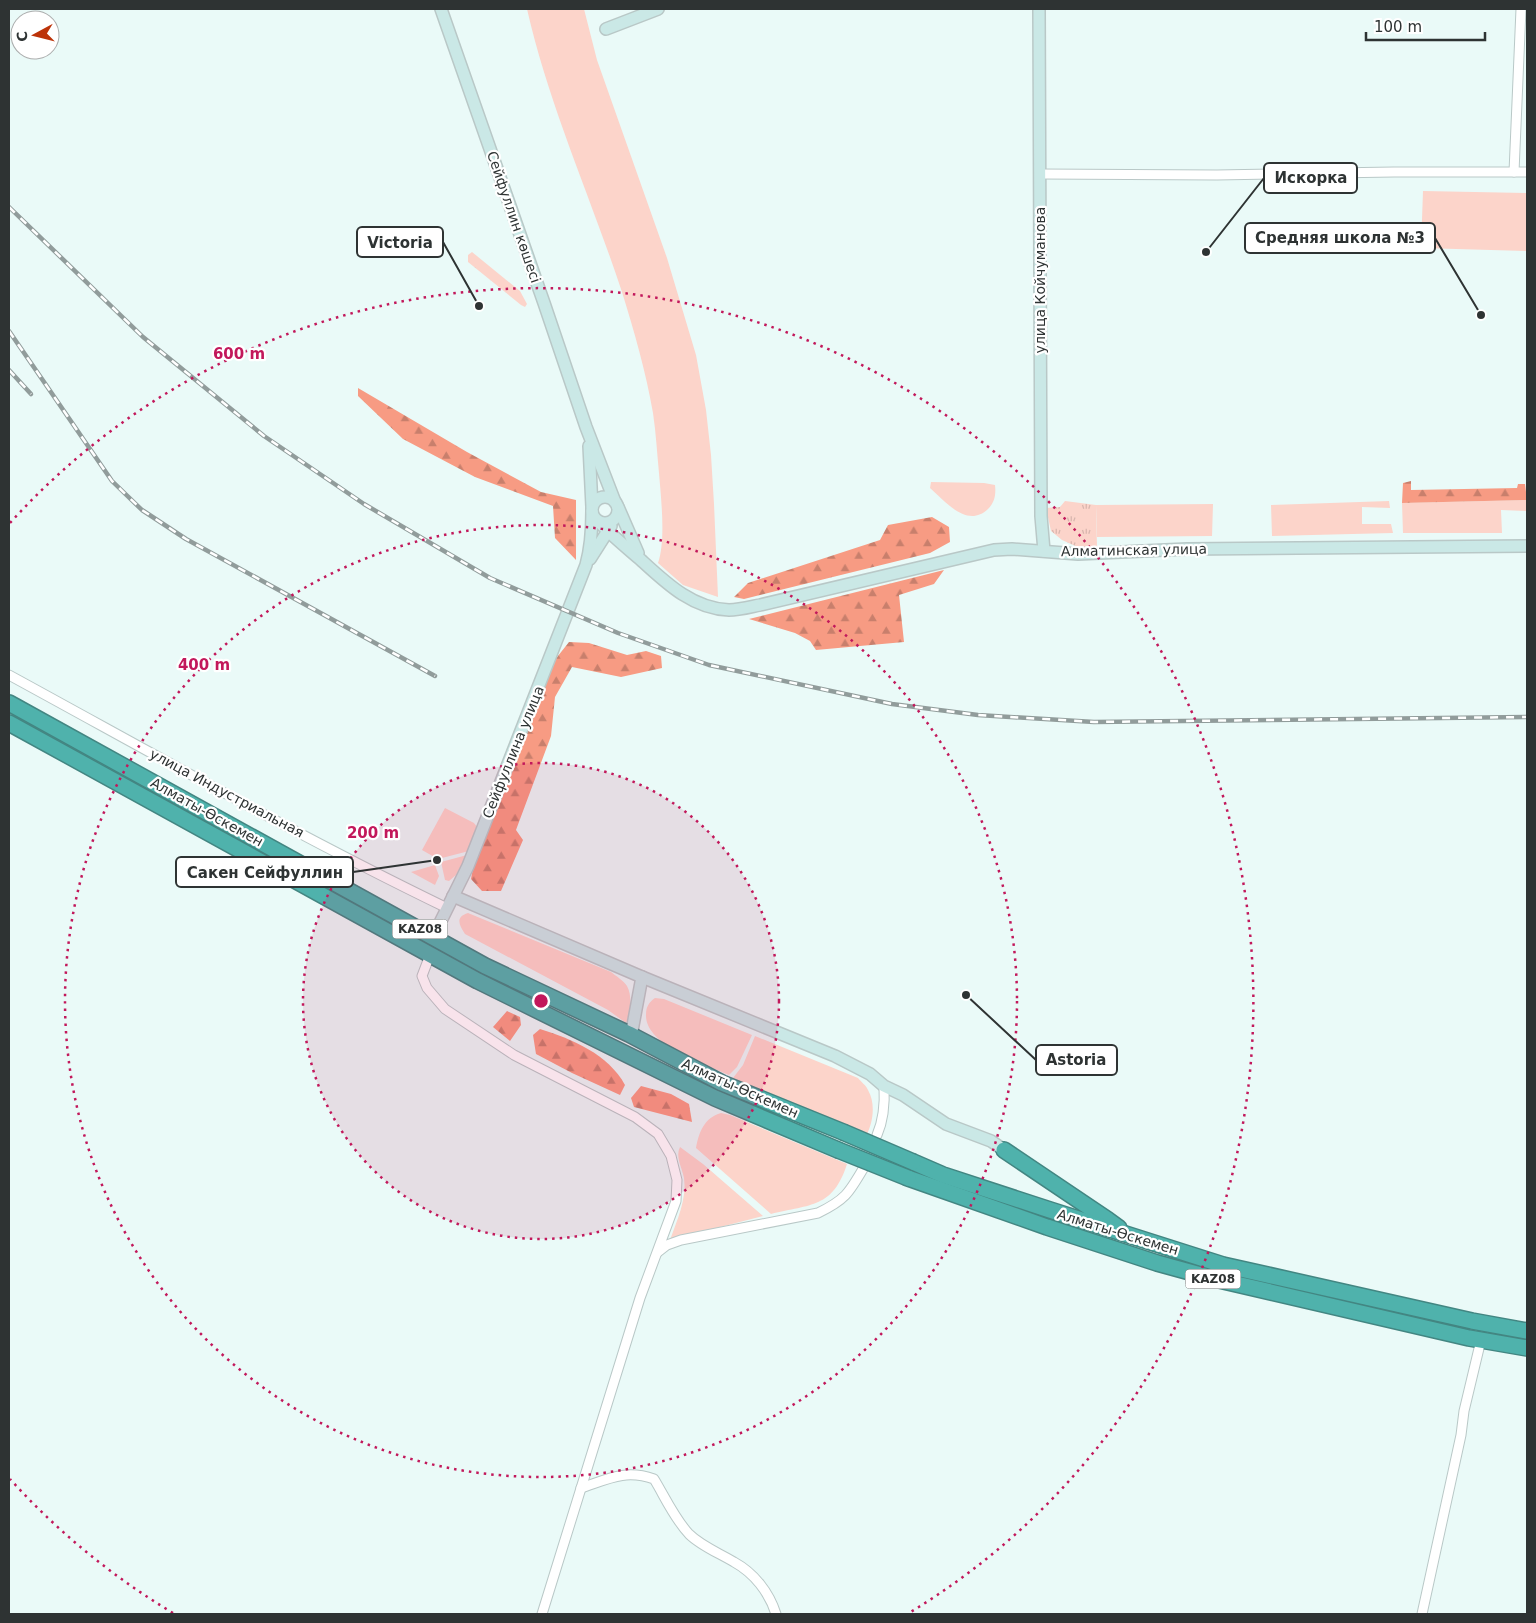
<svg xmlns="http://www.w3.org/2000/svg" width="1536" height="1623" font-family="'DejaVu Sans',sans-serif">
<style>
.grass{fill:#fcd4ca}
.forest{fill:url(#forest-firs)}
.park{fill:url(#park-tufts)}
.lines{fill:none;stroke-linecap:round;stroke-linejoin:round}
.street-casing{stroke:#b9c8c7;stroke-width:11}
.secondary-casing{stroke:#b9c8c7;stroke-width:14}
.highway-casing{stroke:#438682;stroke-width:18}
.street{stroke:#fff;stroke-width:9}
.secondary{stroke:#cae8e6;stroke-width:11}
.highway{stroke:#4fb2ac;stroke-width:15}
.rail-casing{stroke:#919c9b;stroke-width:4.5}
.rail{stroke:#fff;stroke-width:2.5;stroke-dasharray:8;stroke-linecap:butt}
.highway-bridge-casing{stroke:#438682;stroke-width:18;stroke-linecap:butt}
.highway-bridge{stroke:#4fb2ac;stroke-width:15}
.ring{fill:none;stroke:#c2185b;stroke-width:2.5;stroke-dasharray:2.5 5}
.labels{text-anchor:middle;stroke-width:4.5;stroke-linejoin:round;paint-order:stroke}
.shield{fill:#fff;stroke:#6d7070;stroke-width:1}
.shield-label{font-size:12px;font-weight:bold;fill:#2e3333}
.street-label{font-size:14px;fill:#2e3333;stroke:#fff}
.centre{fill:#c2185b;stroke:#fff;stroke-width:2.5}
.ring-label{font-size:15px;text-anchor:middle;font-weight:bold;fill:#c2185b;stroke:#fff;stroke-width:4.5;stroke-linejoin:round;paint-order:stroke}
.leader{fill:none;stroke:#2e3333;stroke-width:2}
.callout-dot{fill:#2e3333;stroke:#fff;stroke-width:2}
.callout{fill:#fff;stroke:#2e3333;stroke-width:2}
.callout-label{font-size:15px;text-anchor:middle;font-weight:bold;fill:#2e3333}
</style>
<defs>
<pattern id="forest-firs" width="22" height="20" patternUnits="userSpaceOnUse" patternTransform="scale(1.25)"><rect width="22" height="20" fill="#f79b83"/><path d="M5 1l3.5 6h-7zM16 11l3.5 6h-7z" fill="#c87f6c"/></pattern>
<pattern id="park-tufts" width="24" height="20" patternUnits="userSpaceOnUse" patternTransform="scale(1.25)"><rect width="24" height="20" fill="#fcd4ca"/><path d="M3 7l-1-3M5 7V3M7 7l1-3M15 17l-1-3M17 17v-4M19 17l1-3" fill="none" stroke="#d8b6ae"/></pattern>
</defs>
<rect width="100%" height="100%" fill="#eafaf8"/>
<g class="grass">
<path d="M 527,9 L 584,9 L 597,60 L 667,258 L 696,355 L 706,410 L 711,455 L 714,504 L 718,597 L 683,585 L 658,563 C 666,540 661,498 659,473 C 657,453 656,433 653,413 C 646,372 634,331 622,292 C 591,198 549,106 527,9 Z"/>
<polygon points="1423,191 1527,193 1527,251 1421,248"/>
<path d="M 931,482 L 984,483 L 995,485 C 996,494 995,502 988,509 C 967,529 945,501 930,488 Z"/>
<polygon points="1527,500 1527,511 1501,510 1502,533 1403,533 1402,503"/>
<polygon points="1389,501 1390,508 1362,507 1362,524 1391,524 1393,533 1272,536 1271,505"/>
<polygon points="1213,504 1212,536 1097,537 1096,505"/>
<polygon points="445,808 474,823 477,827 469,851 442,858 436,858 422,850"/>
<polygon points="467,855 456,875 449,881 445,880 441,862"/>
<polygon points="435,865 439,876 435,885 411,872"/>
<path d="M 468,913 L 611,972 C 616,976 624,981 627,986 C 633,997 630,1013 626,1023 L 608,1010 L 465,934 C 459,925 455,917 468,913 Z"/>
<path d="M 655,998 L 664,999 L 752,1035 L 737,1067 L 729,1075 C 705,1064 644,1045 646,1014 C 646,1007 649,1002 655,998 Z"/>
<path d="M 755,1036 L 858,1078 C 861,1082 866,1085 868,1090 C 876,1104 873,1123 866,1136 L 803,1111 L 733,1078 L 743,1065 Z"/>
<path d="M 721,1113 L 730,1115 L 847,1164 C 833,1208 811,1204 771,1214 L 696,1148 C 699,1132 704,1118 721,1113 Z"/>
<path d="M 680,1147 L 703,1164 L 763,1216 L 670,1240 C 677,1220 687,1199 684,1178 C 682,1167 675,1157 680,1147 Z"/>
</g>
<g class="forest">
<polygon points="358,388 467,452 541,492 576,500 576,560 555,538 553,506 475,477 403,439 358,396"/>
<polygon points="1411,481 1411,490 1517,488 1518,484 1525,484 1527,500 1402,503 1403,483"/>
<polygon points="932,517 949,527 950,542 930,553 744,599 734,597 748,583 880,540 888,525"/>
<polygon points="944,570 934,584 899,595 904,642 816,650 810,641 795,633 749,619"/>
<polygon points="569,642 589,643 627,655 646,651 661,656 662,668 621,677 572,667 555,697 551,736 516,830 523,840 501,891 482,891 471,879 474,863 554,661"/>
<polygon points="507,1011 520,1017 521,1025 510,1041 493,1027"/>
<path d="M 540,1029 C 572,1039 608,1054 625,1085 L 620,1095 L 572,1073 L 536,1054 L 533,1035 Z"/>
<polygon points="641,1086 671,1094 689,1104 692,1122 634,1107 631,1098"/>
</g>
<g class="park">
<polygon points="472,252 520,291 527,304 525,307 521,305 468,262 468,255"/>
<polygon points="1065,501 1096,505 1097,547 1080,548 1062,540 1051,531 1046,508 1060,507"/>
</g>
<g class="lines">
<g class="street-casing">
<g id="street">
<polyline points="1514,172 1521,9"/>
<polyline points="1040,174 1217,175 1394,172 1527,172"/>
<path d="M 9,675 C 154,754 298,836 447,908"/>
<polyline points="430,955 422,976 427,988 445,1009 514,1055 635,1117 658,1134 671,1156 677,1180 676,1201 640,1298 542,1614"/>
<path d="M 877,1135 C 884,1119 885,1104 884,1086"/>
<path d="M 658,1252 L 667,1245 L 681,1240 L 818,1213 C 845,1200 849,1193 863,1169"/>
<path d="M 581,1488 C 608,1479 625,1469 654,1479 C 665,1497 674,1518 689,1534 C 701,1546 719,1553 734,1562 C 754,1573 769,1592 776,1614"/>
<polyline points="1422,1614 1461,1435 1464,1411 1481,1340"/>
</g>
</g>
<g class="secondary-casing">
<g id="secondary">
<polyline points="441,9 544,303 586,427 615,502"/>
<polyline points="1039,9 1041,516 1044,551"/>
<polyline points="606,29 658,9"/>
<polyline points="589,446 592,507"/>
<circle cx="605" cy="510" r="13"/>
<polyline points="618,507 638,553"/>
<path d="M 598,521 C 611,535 626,547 641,560 C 666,583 693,609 729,610 C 739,610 750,607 760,605 L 994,550 L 1012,549 L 1078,554 L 1187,549 L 1527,546"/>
<polyline points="590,559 611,526"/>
<polyline points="453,896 642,977 835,1056 870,1074 884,1086 903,1095 946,1124 991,1141 1004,1150"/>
<path d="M 433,937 L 468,866 L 586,565 C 591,547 592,529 592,511"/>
<polyline points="631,1036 642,977"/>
</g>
</g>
<g class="highway-casing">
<g id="highway">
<polyline points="9,703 485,966 629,1034 722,1083 843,1132"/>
<polyline points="9,723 478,981 715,1098 838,1150"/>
<polyline points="1004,1150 1108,1220 1119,1228"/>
<polyline points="913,1162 943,1175 1050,1210 1223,1265 1472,1321 1527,1331"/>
<polyline points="908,1178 1047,1227 1157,1263 1219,1280 1469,1338 1527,1348"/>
</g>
</g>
<use href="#street" class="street"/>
<use href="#secondary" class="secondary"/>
<use href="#highway" class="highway"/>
<g class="rail-casing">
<g id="rail">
<polyline points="9,207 143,337 264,436 364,504 490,578 618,633 709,665 892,704 978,715 1094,722 1527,717"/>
<polyline points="9,331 112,481 142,510 186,539 435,676"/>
<polyline points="9,370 31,394"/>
</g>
</g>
<use href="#rail" class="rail"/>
<g class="highway-bridge-casing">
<g id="highway-bridge">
<polyline points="843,1132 913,1162"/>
<polyline points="838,1150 908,1178"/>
</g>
</g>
<use href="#highway-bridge" class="highway-bridge"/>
</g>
<circle cx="541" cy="1001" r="238" fill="#c2185b" fill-opacity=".12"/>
<g class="ring">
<circle cx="541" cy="1001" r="238"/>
<circle cx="541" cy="1001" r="476"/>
<path d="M173 1613A714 714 0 0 1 10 1479M10 523A714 714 0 1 1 909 1613"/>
</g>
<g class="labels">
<g class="shield">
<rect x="392.5" y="919.5" width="55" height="19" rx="4"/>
<rect x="1185.5" y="1269.5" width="55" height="19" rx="4"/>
</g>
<g class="shield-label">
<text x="420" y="933">KAZ08</text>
<text x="1213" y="1283">KAZ08</text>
</g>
<g class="street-label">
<text transform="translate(514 217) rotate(71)" y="5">Сейфуллин көшесі</text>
<text transform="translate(1040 280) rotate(-90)" y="5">улица Койчуманова</text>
<text transform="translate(1134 550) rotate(-1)" y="5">Алматинская улица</text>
<text transform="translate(513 752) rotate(-68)" y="5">Сейфуллина улица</text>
<text transform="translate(227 793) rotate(28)" y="5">улица Индустриальная</text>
<text transform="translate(207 812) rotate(29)" y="5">Алматы-Өскемен</text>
<text transform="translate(740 1088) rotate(24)" y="5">Алматы-Өскемен</text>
<text transform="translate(1118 1232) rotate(17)" y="5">Алматы-Өскемен</text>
</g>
</g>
<circle cx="541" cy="1001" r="8" class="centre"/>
<g class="ring-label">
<text x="239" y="359">600 m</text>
<text x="204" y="670">400 m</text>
<text x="373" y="838">200 m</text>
</g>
<path class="leader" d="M1206 252L1264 178M1481 315L1435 238M479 306L443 242M437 860L353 872M966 995L1036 1060"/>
<g class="callout-dot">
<circle cx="1206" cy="252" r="5"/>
<circle cx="1481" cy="315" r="5"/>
<circle cx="479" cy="306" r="5"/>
<circle cx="437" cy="860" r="5"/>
<circle cx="966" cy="995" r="5"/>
</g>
<g class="callout">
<rect x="1264" y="163" width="93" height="30" rx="5"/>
<rect x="1245" y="223" width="190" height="30" rx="5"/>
<rect x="357" y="227" width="86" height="30" rx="5"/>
<rect x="176" y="857" width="177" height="30" rx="5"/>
<rect x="1036" y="1045" width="81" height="30" rx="5"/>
</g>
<g class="callout-label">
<text x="1311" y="183">Искоркa</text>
<text x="1340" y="243">Средняя школа №3</text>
<text x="400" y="248">Victoria</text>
<text x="265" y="878">Сакен Сейфуллин</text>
<text x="1076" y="1065">Astoria</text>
</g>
<rect width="1536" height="1623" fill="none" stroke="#2e3333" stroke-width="20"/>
<g transform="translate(35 35) rotate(263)"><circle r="24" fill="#ffffff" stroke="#abadad"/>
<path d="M0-4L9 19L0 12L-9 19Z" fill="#bc3309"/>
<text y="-8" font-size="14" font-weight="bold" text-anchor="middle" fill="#2e3333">С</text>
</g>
<path d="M1366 32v8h119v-8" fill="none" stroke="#2e3333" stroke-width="2.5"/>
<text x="1374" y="32" font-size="15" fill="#2e3333" stroke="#ffffff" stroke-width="4" paint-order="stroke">100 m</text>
</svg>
